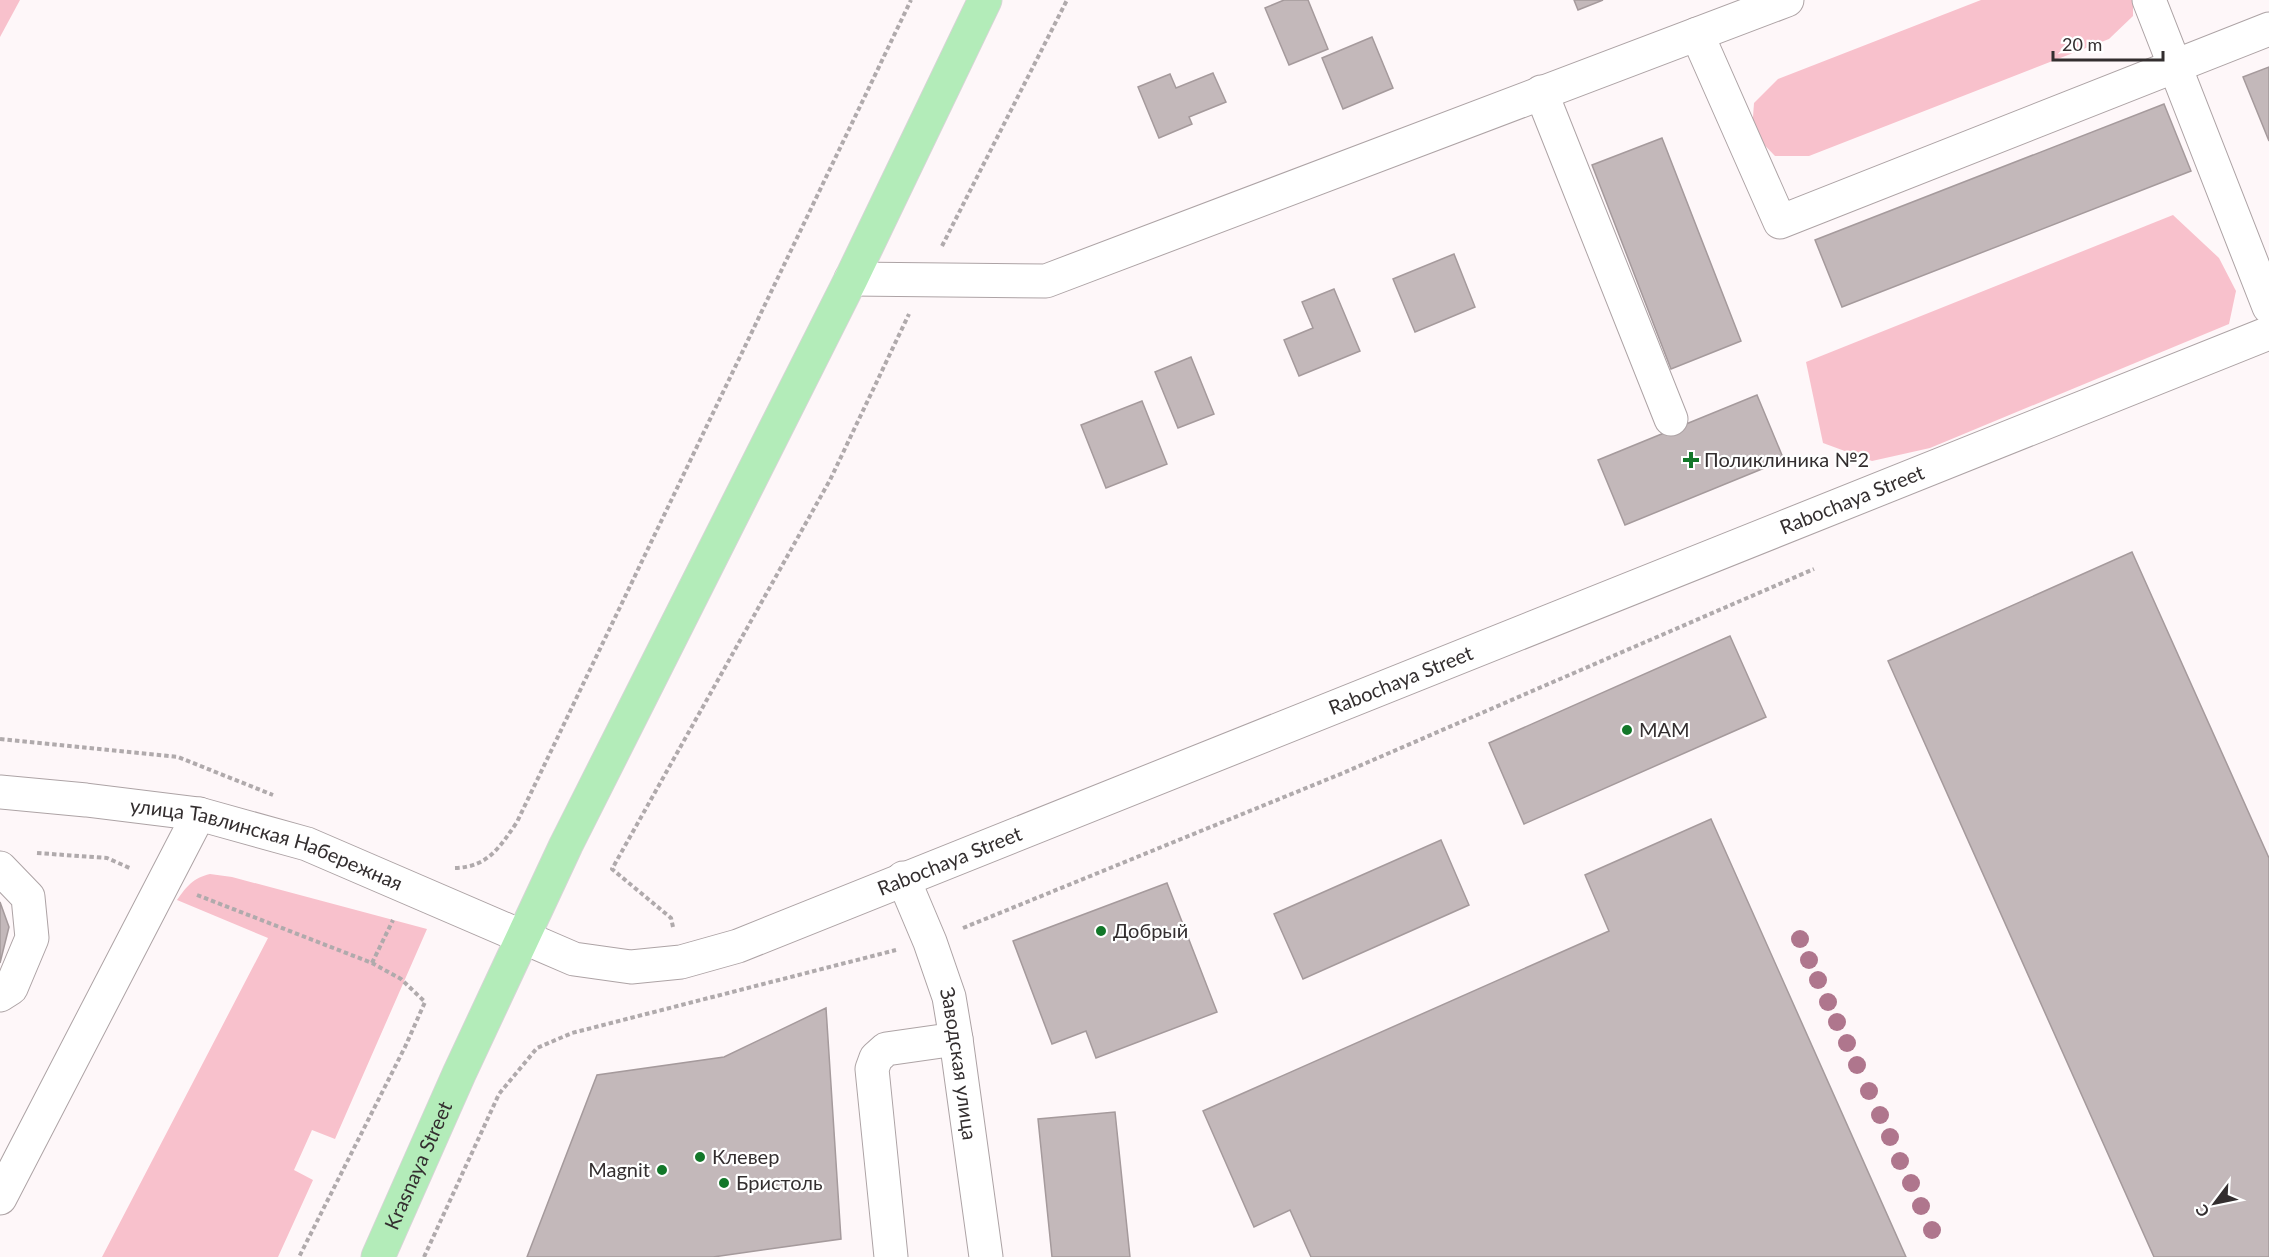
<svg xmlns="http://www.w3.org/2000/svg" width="2269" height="1257" font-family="Lato,sans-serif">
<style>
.green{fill:#f8c1cc}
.building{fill:#c3b8ba;stroke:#a59a9c;stroke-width:1.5}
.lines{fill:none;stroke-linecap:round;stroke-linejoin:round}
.minor-casing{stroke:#ada3a5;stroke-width:35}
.major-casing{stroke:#d6d5d5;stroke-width:35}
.path{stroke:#b0aaac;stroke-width:4;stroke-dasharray:4.5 3;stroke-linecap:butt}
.minor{stroke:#fff;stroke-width:33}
.major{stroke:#b3ecb9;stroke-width:33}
.tree{fill:#af768d}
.poi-dot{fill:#127729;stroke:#fff;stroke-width:2}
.labels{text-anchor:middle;stroke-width:4.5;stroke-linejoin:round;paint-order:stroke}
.poi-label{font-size:20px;fill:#332e2f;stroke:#fff;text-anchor:start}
.street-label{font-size:20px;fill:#332e2f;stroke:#fff}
</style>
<rect width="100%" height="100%" fill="#fef7f9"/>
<g class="green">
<polygon points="0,0 20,0 0,37"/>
<polygon points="1981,0 2133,0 2133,16 2109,39 1809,156 1775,156 1752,132 1754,103 1778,79"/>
<polygon points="2173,215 2219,258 2236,291 2229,324 1930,448 1872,461 1823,443 1806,362"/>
<path d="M 210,874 L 232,877 L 427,929 L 335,1139 L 312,1130 L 294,1170 L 313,1180 L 278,1257 L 102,1257 L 268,938 L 177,900 C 187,886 193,878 210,874 Z"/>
</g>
<g class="building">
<polygon points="1284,0 1308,0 1328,49 1289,65 1265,8"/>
<polygon points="1574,0 1603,0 1578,10"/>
<polygon points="1372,37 1393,88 1343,109 1322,58"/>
<polygon points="2269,67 2269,141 2243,77"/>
<polygon points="1213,73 1226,102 1189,117 1192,124 1159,138 1138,87 1170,74 1176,88"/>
<polygon points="2164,104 2191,171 1842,307 1815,240"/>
<polygon points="1662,138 1741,341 1671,369 1592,165"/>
<polygon points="1454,254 1475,307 1415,332 1393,279"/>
<polygon points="1334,289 1360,351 1299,376 1284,340 1313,328 1302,302"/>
<polygon points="1191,357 1214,414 1178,428 1155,372"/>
<polygon points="1757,395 1784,460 1625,525 1598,460"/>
<polygon points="1142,401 1167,464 1106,488 1081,425"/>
<polygon points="2132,552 2269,858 2269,1257 2154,1257 1888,661"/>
<polygon points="1730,636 1766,717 1524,824 1489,743"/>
<polygon points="1711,819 1906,1257 1311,1257 1290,1210 1254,1227 1203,1111 1609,931 1585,875"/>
<polygon points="1441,840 1469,905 1303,979 1274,914"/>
<polygon points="1167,883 1217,1012 1096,1058 1086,1031 1052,1044 1013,941"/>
<polygon points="0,902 9,927 0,963"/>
<polygon points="826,1008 841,1239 713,1257 527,1257 597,1075 724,1057"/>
<polygon points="1115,1112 1130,1257 1052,1257 1038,1119"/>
</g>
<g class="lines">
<g class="minor-casing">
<g id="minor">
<polyline points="2149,0 2269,307"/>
<polyline points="1697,34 1780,222 2269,29"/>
<polyline points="1541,92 1671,419"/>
<polyline points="851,279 1046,281 1787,0"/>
<path id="s1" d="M 0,792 L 86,800 L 199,814 L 307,844 L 574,959 L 631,967 L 681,962 L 738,946 L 2269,333"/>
<polyline points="0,868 28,897 32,938 11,988 0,995"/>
<path id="s2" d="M 903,878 L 930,942 L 949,997 L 956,1039 L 986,1257"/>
<polyline points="0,1198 199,814"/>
<polyline points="891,1257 872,1069 876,1058 886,1049 956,1039"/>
</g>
</g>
<g class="major-casing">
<g id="major">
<path id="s3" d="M 378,1257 L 459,1074 L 566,845 L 851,279 L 985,0"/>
</g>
</g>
<g class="path">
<polyline points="942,246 1067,0"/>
<polyline points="0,739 178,757 273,795"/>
<polyline points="37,853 107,858 132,869"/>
<path d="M 455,868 C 488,867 500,847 517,822 L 911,0"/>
<polyline points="197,895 372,963 401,979 425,1002 405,1047 299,1257"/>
<polyline points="673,927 671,918 612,869 830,480 909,314"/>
<polyline points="963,928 1343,773 1814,569"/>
<polyline points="372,963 393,920"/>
<polyline points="424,1257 499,1094 537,1048 572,1033 896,950"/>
</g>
<use href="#minor" class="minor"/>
<use href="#major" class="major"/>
</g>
<g class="tree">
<circle cx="1800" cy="939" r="9"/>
<circle cx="1809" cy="960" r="9"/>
<circle cx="1818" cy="980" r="9"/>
<circle cx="1828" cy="1002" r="9"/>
<circle cx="1837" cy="1022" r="9"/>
<circle cx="1847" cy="1043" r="9"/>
<circle cx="1857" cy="1065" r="9"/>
<circle cx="1869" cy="1091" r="9"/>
<circle cx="1880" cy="1115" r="9"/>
<circle cx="1890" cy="1137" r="9"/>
<circle cx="1900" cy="1161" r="9"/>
<circle cx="1911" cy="1183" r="9"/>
<circle cx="1921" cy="1206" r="9"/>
<circle cx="1932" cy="1230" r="9"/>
</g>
<g class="poi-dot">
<path d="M1688 451h6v6h6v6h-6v6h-6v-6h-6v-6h6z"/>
<circle cx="1627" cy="730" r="6"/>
<circle cx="1101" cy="931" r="6"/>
<circle cx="700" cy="1157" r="6"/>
<circle cx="662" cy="1170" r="6"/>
<circle cx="724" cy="1183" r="6"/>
</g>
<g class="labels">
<g class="poi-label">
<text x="1704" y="467">Поликлиника №2</text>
<text x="1639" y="737">МАМ</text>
<text x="1113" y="938">Добрый</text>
<text x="712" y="1164">Клевер</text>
<text x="650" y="1177" text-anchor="end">Magnit</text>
<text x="736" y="1190">Бристоль</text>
</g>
<g class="street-label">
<text dy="7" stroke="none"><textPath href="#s1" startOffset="1970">Rabochaya Street</textPath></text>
<text dy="7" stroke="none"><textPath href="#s1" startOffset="1484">Rabochaya Street</textPath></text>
<text dy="7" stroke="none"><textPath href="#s1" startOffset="273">улица Тавлинская Набережная</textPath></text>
<text dy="7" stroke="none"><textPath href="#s1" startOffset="998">Rabochaya Street</textPath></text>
<text dy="7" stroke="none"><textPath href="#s2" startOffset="195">Заводская улица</textPath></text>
<text dy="7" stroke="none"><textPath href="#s3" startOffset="100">Krasnaya Street</textPath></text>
</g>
</g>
<g transform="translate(2215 1203) rotate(238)" stroke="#ffffff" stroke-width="4.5" paint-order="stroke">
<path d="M0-4.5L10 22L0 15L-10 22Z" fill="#332e2f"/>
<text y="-9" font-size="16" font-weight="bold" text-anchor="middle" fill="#332e2f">С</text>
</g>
<path d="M2053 51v9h110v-9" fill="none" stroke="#332e2f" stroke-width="3"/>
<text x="2062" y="51" font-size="18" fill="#332e2f" stroke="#ffffff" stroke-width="4.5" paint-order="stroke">20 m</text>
</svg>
